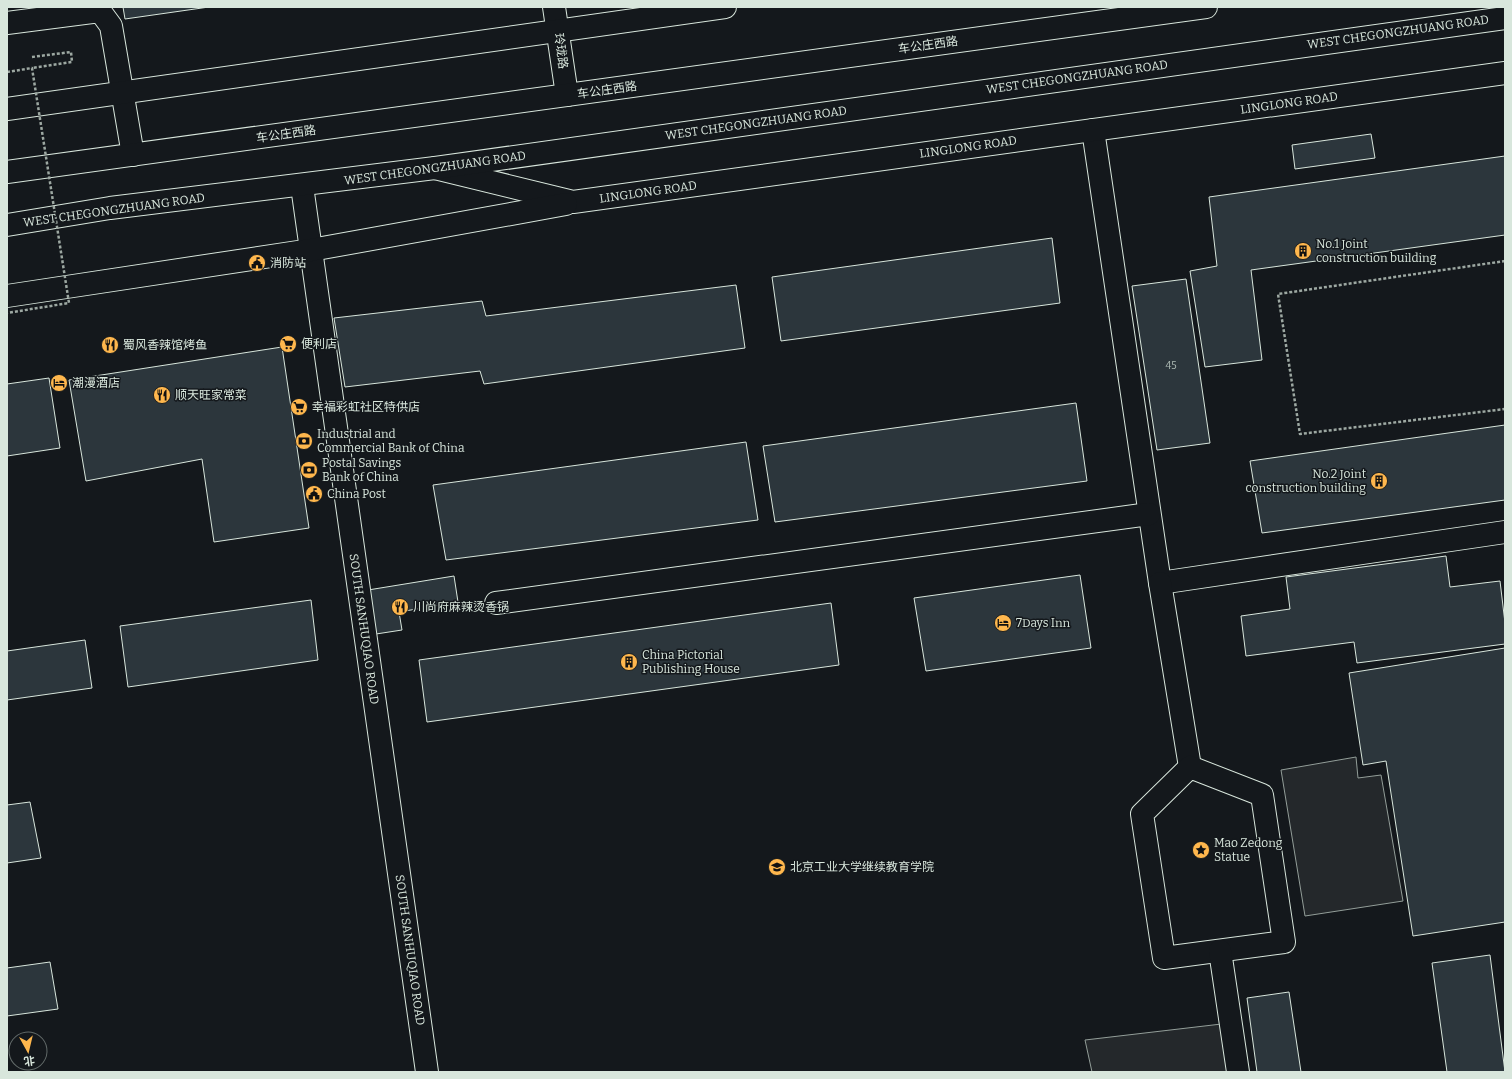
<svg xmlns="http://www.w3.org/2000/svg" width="1512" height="1079" font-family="Bitter,'Noto Sans SC',serif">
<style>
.parking{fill:#24282b;stroke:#939e99}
.building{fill:#2c363c;stroke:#d8e6dc}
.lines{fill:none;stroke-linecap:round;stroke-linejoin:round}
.minor-casing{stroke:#d8e6dc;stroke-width:24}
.major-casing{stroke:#d8e6dc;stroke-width:24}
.path{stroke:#9da8a2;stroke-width:2.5;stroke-dasharray:3 2;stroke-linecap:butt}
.minor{stroke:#14181c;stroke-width:22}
.major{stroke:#14181c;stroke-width:22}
.path-bridge{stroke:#9da8a2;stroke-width:2.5;stroke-dasharray:3 2;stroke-linecap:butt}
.labels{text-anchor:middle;stroke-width:3;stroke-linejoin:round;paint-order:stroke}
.number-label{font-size:10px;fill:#adbab4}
.street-label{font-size:12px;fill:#d8e6dc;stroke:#14181c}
.poi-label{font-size:12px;fill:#d8e6dc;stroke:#14181c;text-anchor:start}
</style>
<rect width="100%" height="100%" fill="#14181c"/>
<g class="parking">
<polygon points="1356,757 1358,778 1381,775 1403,901 1305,916 1281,770"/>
<polygon points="1230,1023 1236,1072 1092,1072 1085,1040"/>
</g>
<g class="building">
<polygon points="123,7 209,7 125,19"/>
<polygon points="1371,134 1375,158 1295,169 1292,145"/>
<polygon points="1505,156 1505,235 1251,270 1262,360 1205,367 1190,271 1217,266 1209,197"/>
<polygon points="1052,238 1060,303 781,341 772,277"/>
<polygon points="1186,279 1210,443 1157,450 1132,286"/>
<polygon points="736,285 745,348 484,384 480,371 345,387 334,318 482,301 486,316"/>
<polygon points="282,347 309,528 214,542 202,459 86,481 69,380"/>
<polygon points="49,378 60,448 7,456 7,384"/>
<polygon points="1076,403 1087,481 775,522 763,446"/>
<polygon points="1505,425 1505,500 1262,533 1250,461"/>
<polygon points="746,442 758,520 446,560 433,485"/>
<polygon points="1446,556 1450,587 1500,581 1505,623 1505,644 1357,663 1354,642 1246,656 1241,616 1290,609 1286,577"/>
<polygon points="1080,575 1091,648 926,671 914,598"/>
<polygon points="454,576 458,602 399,612 402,630 376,634 368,590"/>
<polygon points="311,600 318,660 128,687 120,626"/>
<polygon points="831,603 839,665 427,722 419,660"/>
<polygon points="85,640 92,688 7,700 7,651"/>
<polygon points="1505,648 1505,922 1413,936 1386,761 1363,765 1349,673"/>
<polygon points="30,802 41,858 7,863 7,805"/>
<polygon points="1490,955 1505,1072 1447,1072 1432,963"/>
<polygon points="50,962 58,1009 7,1016 7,968"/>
<polygon points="1289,992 1301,1072 1257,1072 1247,998"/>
</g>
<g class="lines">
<g class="minor-casing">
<g id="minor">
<polyline points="554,7 567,95"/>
<polyline points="7,23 100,11 111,26 133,155"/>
<polyline points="7,109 725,7"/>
<polyline points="1093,130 1160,583 1505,532"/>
<polyline points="435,168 573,202 1505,73"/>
<polyline points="302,186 427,1072"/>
<polyline points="7,296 311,250 566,204"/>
<polyline points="1160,583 1190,767"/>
<polyline points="496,603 1149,514"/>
<polygon points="1190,767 1262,795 1284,942 1164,958 1142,814"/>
<polyline points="1220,951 1238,1072"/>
</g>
</g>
<g class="major-casing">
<g id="major">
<polyline points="7,172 1206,7"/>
<polyline points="7,225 110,208 435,168 1505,18"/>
</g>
</g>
<g class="path">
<polyline points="32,57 71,52 72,62 32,68"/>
<polyline points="1505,261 1278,294 1300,434 1505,409"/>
</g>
<use href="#minor" class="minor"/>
<use href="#major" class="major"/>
<polyline class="path-bridge" points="7,72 32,68 69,303 7,313"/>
</g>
<defs>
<g id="building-disc" transform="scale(0.9)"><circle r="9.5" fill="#ffb74d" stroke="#14181c"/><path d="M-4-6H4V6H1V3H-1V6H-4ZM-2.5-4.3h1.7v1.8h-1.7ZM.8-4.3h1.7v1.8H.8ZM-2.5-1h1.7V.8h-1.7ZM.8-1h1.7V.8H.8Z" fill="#111"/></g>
<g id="civic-disc" transform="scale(0.9)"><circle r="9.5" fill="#ffb74d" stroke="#14181c"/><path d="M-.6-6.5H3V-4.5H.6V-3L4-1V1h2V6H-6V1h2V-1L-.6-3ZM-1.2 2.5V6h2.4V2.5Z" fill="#111"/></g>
<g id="supermarket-disc" transform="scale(0.9)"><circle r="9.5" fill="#ffb74d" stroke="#14181c"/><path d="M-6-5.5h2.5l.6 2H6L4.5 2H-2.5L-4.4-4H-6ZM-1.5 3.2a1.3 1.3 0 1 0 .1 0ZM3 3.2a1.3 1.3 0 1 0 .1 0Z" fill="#111"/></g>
<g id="restaurant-disc" transform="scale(0.9)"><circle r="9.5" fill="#ffb74d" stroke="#14181c"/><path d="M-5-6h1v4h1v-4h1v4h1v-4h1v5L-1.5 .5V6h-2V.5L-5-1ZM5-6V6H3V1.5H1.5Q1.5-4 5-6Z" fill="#111"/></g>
<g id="hotel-disc" transform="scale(0.9)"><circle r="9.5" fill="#ffb74d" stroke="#14181c"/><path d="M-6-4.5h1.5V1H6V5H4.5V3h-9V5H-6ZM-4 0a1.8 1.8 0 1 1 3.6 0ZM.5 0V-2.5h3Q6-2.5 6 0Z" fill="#111"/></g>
<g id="bank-disc" transform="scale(0.9)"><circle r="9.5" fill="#ffb74d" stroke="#14181c"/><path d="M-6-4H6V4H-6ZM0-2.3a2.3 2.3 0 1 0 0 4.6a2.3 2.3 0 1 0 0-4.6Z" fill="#111"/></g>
<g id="sight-disc" transform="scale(0.9)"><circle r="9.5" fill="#ffb74d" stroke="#14181c"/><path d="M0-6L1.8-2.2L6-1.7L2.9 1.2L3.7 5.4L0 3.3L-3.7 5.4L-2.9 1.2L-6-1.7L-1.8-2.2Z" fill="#111"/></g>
<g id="university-disc" transform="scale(0.9)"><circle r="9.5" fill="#ffb74d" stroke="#14181c"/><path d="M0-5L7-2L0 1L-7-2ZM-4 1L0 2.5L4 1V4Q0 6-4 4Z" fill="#111"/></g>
</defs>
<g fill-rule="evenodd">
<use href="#building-disc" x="1303" y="251"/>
<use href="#civic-disc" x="257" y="263"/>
<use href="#supermarket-disc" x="288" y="344"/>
<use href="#restaurant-disc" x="110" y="345"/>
<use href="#hotel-disc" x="59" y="383"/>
<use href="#restaurant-disc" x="162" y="395"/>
<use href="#supermarket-disc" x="299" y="407"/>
<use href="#bank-disc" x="304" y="441"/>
<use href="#bank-disc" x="309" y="470"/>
<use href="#building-disc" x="1379" y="481"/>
<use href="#civic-disc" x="314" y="494"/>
<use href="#restaurant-disc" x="400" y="607"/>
<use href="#hotel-disc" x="1003" y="623"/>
<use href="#building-disc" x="629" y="662"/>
<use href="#sight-disc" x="1201" y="850"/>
<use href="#university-disc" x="777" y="867"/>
</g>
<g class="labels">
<g class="number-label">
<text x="1171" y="369">45</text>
</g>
<g class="street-label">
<text transform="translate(1398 32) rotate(-8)" y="4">WEST CHEGONGZHUANG ROAD</text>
<text transform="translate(928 45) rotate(-8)" y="4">车公庄西路</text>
<text transform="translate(561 51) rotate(82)" y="4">玲珑路</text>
<text transform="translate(1077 77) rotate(-8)" y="4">WEST CHEGONGZHUANG ROAD</text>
<text transform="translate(607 90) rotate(-8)" y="4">车公庄西路</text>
<text transform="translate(1289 103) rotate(-8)" y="4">LINGLONG ROAD</text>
<text transform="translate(756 123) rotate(-8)" y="4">WEST CHEGONGZHUANG ROAD</text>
<text transform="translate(286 134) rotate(-8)" y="4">车公庄西路</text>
<text transform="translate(968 147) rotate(-8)" y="4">LINGLONG ROAD</text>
<text transform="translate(435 168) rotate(-8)" y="4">WEST CHEGONGZHUANG ROAD</text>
<text transform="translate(648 192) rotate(-8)" y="4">LINGLONG ROAD</text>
<text transform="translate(114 210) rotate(-8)" y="4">WEST CHEGONGZHUANG ROAD</text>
<text transform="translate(364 629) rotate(82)" y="4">SOUTH SANHUQIAO ROAD</text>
<text transform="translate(410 950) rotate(82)" y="4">SOUTH SANHUQIAO ROAD</text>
</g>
<g class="poi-label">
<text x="1316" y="248">No.1 Joint<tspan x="1316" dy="14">construction building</tspan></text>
<text x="270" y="267">消防站</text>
<text x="301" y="348">便利店</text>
<text x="123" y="349">蜀风香辣馆烤鱼</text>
<text x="72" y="387">潮漫酒店</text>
<text x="175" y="399">顺天旺家常菜</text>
<text x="312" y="411">幸福彩虹社区特供店</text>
<text x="317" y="438">Industrial and<tspan x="317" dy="14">Commercial Bank of China</tspan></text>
<text x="322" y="467">Postal Savings<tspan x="322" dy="14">Bank of China</tspan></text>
<text x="1366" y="478" text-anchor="end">No.2 Joint<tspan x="1366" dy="14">construction building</tspan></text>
<text x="327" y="498">China Post</text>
<text x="413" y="611">川尚府麻辣烫香锅</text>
<text x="1016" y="627">7Days Inn</text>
<text x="642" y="659">China Pictorial<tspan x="642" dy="14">Publishing House</tspan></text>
<text x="1214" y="847">Mao Zedong<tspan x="1214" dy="14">Statue</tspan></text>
<text x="790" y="871">北京工业大学继续教育学院</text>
</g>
</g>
<rect width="1512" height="1079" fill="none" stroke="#d8e6dc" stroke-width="16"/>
<g transform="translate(28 1051) rotate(172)"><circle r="19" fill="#14181c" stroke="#626a69"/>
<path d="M0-3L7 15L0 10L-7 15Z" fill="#ffb74d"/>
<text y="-6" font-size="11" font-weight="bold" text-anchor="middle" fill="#d8e6dc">北</text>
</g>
</svg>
